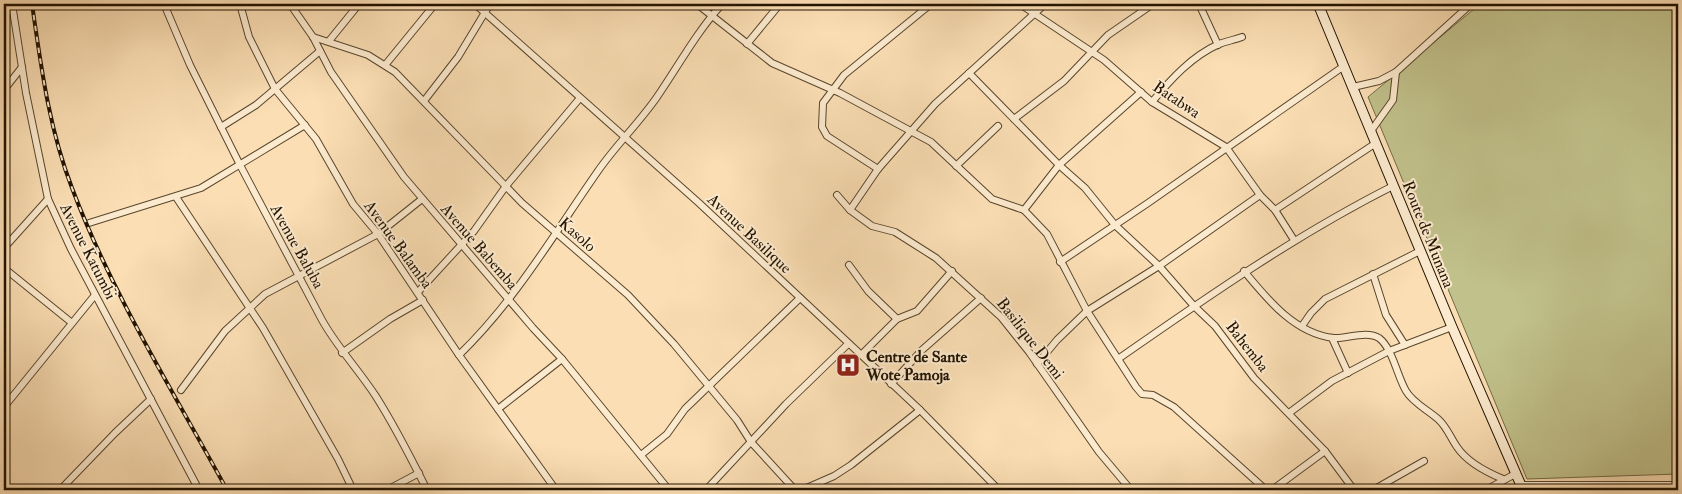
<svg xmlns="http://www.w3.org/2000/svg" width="1682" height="494" font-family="'IM FELL Double Pica',serif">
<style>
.green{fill:#c1c18b;stroke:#726a46}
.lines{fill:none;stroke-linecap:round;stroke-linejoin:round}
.minor-casing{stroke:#58462d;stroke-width:8}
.secondary-casing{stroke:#221300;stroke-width:11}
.minor{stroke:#fceace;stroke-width:6}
.secondary{stroke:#fceace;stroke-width:9}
.rail-casing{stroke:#221300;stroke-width:4}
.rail{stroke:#fceace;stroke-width:2;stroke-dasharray:5.5;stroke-linecap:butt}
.labels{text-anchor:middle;stroke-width:4;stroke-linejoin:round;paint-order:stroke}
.street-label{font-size:16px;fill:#221300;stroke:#fceace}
.poi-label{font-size:16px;font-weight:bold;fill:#221300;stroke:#fceace;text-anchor:start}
</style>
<rect width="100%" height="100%" fill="#fbdeb4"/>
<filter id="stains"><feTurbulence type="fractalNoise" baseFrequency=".004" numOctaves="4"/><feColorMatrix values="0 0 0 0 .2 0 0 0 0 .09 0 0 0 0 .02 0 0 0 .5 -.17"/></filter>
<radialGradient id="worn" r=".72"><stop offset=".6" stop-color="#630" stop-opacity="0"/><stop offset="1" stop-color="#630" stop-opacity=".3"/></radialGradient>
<polygon class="green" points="1480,4 1678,4 1678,474 1527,479 1368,97"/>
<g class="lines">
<g class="minor-casing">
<g id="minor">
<polyline points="12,4 26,93 48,199 71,249 199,490"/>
<path d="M 164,4 L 190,65 L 240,165 L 322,320 C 337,347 358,369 375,395 C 395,426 411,458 427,490"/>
<polyline points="240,4 249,37 275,89 316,139 353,204 378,234 459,355 556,490"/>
<polyline points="290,4 313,37 331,72 404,177 533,328 562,359 669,490"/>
<polyline points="475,4 699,203 920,410 999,490"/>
<polyline points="697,4 772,63 840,93 931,142 992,199 1024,210 1047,234 1087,311 1136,387 1142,394 1153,395 1174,407 1266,490"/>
<polyline points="1020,4 1104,60 1152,102 1226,147 1260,195 1275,210 1294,240"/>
<polyline points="1199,4 1218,45"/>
<polyline points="313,37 368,55 395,72 522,203 628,295 674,344 737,420 751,442 795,490"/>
<polyline points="329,41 359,4"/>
<polyline points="747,44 780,4"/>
<polyline points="386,64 435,4"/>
<polyline points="969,73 1059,165 1085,188 1115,225 1159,266 1194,306 1215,326 1254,378 1325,451 1354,490"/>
<polyline points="1353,87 1379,81 1396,72 1471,4"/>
<polyline points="4,90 22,67"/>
<polyline points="424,101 458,57 490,4"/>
<path d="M 1152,102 C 1171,79 1192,56 1219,44 C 1227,41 1234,40 1242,37"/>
<polyline points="1014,119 1064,81 1108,35 1153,4"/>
<polyline points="221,127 256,105 320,51"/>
<polyline points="1371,131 1393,100 1396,72"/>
<polyline points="956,166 998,126"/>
<polyline points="878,169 827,136 822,127 823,103 844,75 931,4"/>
<polyline points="837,195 850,210 872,226 895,232 936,258 1001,317 1029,352 1099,452 1131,490"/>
<polyline points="176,197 263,328 338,459 353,490"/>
<polyline points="850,210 878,169 935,104 1045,4"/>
<polyline points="1024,210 1059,165 1141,92"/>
<polyline points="1275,210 1376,143"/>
<polyline points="89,223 201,188 305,125"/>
<polyline points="4,248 48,199"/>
<polyline points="1060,262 1148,203 1344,66"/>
<polyline points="849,265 868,291 897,319"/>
<polyline points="4,268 72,323"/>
<path d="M 1244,271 C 1267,299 1295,334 1334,338 C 1346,339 1367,330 1379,338 C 1393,349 1397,376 1406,391 C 1413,403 1428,410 1438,419 C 1447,427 1450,437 1457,447 C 1467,462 1486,472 1503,479"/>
<polyline points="1373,274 1386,315 1405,345"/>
<polyline points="418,292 474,231 506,186 580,98"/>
<polyline points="1302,326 1311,313 1325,299 1420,251"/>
<polyline points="1332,338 1348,373"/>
<polyline points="342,353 390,319 423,300"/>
<path d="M 459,355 C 515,301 554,234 598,171 C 616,145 639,123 657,97 C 679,65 696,33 722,4"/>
<polyline points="861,355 897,319 917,311 952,271"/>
<path d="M 1118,359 C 1207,297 1296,235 1393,186"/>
<polyline points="1037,364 1057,340 1087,311 1159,266 1260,195"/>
<polyline points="891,384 922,350 981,298"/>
<polyline points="181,390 225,331 265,294 378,234 422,199"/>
<polyline points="4,407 95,295"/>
<polyline points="498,409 562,359"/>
<polyline points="1289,413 1332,381 1389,351 1452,327"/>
<polyline points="641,455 667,434 685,409 800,298"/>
<polyline points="1520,485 1678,485"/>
<polyline points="60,490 115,433 151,399"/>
<polyline points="387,490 419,473"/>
<polyline points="706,490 786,404 848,344"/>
<polyline points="802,490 834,476 851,465 920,410"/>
<polyline points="1272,490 1325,451"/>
<polyline points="1373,490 1424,461"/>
<polyline points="1486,490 1515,474"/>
</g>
</g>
<g class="secondary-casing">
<polyline id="secondary" points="1318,4 1452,327 1523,490"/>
</g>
<use href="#minor" class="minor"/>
<use href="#secondary" class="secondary"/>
<g class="rail-casing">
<path id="rail" d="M 32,4 C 41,66 49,129 72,188 C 112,294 173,391 227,490"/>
</g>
<use href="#rail" class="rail"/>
</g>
<defs>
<g id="hospital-square" transform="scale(1.25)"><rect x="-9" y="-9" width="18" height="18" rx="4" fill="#8f2418" stroke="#fceace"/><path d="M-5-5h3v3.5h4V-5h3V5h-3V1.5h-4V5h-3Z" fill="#fff"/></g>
</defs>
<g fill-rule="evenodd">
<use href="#hospital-square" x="848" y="365"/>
</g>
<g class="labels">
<g class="street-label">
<text transform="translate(1177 99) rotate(34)" y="6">Batabwa</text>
<text transform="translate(750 233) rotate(43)" y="6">Avenue Basilique</text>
<text transform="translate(578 234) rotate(41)" y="6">Kasolo</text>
<text transform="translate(1429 234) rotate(68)" y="6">Route de Munana</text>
<text transform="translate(399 244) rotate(54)" y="6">Avenue Balamba</text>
<text transform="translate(298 246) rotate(61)" y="6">Avenue Baluba</text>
<text transform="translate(480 246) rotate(49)" y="6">Avenue Babemba</text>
<text transform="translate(89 251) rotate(63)" y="6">Avenue Katumbi</text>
<text transform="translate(1031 338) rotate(52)" y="6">Basilique Demi</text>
<text transform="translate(1248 346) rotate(52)" y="6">Bahemba</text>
</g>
<g class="poi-label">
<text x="866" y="362">Centre de Sante<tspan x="866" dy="18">Wote Pamoja</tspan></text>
</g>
</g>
<rect width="1682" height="494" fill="none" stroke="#fbdeb4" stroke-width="20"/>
<rect x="5" y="5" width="1672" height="484" fill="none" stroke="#221300" stroke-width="2.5"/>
<rect x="10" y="10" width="1662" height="474" fill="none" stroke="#221300"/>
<rect width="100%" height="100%" filter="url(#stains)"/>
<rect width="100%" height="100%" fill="url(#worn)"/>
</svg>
